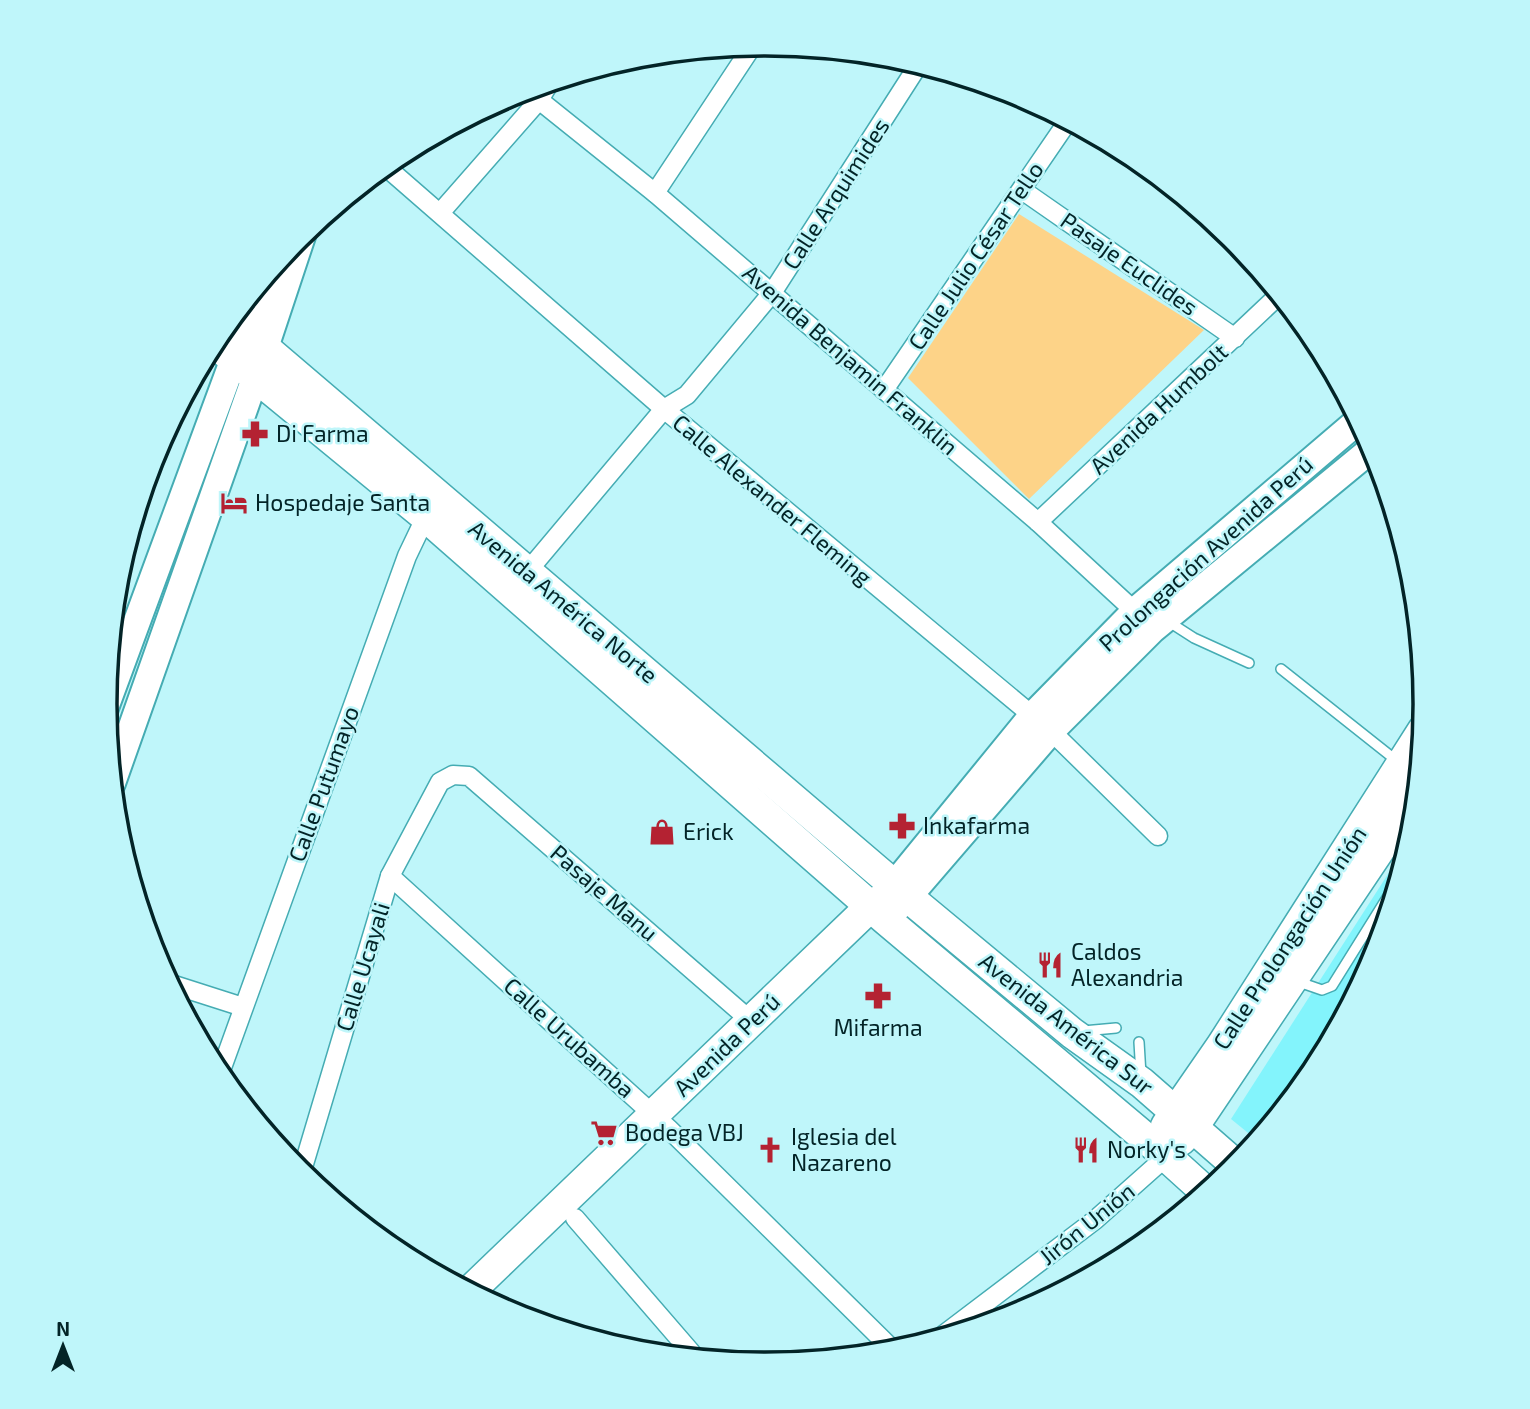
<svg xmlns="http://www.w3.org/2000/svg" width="1530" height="1409" font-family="'Exo 2',sans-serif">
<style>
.built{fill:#83f4fc}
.green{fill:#fdd388}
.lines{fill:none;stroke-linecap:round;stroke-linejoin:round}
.lane-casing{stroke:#45acb3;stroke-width:12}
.street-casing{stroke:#45acb3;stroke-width:21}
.secondary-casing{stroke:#45acb3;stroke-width:30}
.primary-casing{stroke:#45acb3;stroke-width:33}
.lane{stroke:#fff;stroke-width:9}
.street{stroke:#fff;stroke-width:18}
.secondary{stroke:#fff;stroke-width:26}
.primary{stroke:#fff;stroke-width:30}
.labels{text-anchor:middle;stroke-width:5;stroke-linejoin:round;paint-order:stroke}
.street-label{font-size:23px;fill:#032427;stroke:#bff6fa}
.poi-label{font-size:23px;fill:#032427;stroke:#bff6fa;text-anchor:start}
.rim{fill:none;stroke:#032427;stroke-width:3.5}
</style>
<rect width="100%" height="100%" fill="#bff6fa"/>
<polygon class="built" points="1413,835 1375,958 1314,1072 1258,1141 1231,1119"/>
<polygon class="green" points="1019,214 1204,330 1029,499 908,378"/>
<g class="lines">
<g class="lane-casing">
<g id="lane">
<polyline points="1166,620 1194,638 1249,663"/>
<polyline points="1281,669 1397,761"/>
<polyline points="1296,981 1322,990 1332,986 1400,877"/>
<polyline points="1083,1031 1116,1028"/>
<polyline points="1139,1042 1141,1075"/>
</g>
</g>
<g class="street-casing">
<g id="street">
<polyline points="539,100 655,193 1038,522 1142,618"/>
<polyline points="385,166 664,409 1051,731 1158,836"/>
<polyline points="1022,190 1235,338"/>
<polyline points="655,193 753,45"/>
<polyline points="440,213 539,100 550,82"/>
<polyline points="884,390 1068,121"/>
<polyline points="1038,522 1279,295"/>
<polyline points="527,572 664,409 687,395 772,293 919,64"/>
<polyline points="108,738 127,744"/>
<polyline points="390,876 669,1129 895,1352"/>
<polyline points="168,983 243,1007"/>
<polyline points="219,1076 407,556 429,510"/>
<polyline points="301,1174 390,876 440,782 453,775 469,776 751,1021"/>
<polyline points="575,1218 696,1358"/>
<polyline points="938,1339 1095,1220 1167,1156"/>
</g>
</g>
<g class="secondary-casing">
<g id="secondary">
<polyline points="105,708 263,280"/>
<polyline points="112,783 255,378 303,233"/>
<polyline points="871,906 894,885 1032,716 1135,611 1359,420"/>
<polyline points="894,911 908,897 1051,731 1152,630 1373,448"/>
</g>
</g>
<g class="primary-casing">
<g id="primary">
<polyline points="231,319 908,897 1072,1033 1142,1083 1237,1166"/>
<polyline points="213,342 425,516 885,919 1155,1146 1207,1193"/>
<polyline points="1166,1126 1222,1045 1423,730"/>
<polyline points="1181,1140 1194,1126 1417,794"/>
<polyline points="469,1292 871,906"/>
</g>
</g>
<use href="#lane" class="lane"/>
<use href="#street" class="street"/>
<use href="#secondary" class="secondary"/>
<use href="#primary" class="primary"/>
</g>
<defs>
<g id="pharmacy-bare" transform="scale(2.1)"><path d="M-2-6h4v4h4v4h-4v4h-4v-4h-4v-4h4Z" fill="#b42232" stroke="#bff6fa" stroke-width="2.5" paint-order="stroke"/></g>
<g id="hotel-bare" transform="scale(2.1)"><path d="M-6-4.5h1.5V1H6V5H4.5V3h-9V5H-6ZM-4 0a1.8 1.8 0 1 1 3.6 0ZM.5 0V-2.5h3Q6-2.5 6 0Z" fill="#b42232" stroke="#bff6fa" stroke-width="2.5" paint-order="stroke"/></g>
<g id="shop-bare" transform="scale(2.1)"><path d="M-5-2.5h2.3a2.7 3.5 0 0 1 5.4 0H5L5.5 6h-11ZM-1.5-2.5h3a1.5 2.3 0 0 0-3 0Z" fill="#b42232" stroke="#bff6fa" stroke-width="2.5" paint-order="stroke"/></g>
<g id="restaurant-bare" transform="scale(2.1)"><path d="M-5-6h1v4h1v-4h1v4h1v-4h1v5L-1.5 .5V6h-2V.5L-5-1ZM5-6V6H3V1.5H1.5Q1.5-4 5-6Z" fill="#b42232" stroke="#bff6fa" stroke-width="2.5" paint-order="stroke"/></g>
<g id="supermarket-bare" transform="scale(2.1)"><path d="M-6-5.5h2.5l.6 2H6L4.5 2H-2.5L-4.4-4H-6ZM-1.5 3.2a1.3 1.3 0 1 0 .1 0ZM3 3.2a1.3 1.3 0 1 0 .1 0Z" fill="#b42232" stroke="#bff6fa" stroke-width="2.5" paint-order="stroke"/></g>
<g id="church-bare" transform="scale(2.1)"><path d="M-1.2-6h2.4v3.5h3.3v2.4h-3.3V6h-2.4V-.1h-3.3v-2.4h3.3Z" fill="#b42232" stroke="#bff6fa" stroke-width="2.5" paint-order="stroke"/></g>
</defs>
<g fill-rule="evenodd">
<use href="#pharmacy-bare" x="255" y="434"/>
<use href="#hotel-bare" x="234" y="503"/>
<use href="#pharmacy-bare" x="902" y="826"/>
<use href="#shop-bare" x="662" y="832"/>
<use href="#restaurant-bare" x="1050" y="965"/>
<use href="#pharmacy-bare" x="878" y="996"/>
<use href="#supermarket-bare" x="604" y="1133"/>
<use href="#church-bare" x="770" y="1150"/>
<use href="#restaurant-bare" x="1086" y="1150"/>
</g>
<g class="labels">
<g class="street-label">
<text transform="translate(836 194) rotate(-57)" y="8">Calle Arquimides</text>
<text transform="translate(976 256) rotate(-56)" y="8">Calle Julio César Tello</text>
<text transform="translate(1129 264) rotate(35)" y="8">Pasaje Euclides</text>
<text transform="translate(850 360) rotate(41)" y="8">Avenida Benjamin Franklin</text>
<text transform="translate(1159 409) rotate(-43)" y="8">Avenida Humbolt</text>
<text transform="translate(772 500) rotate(40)" y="8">Calle Alexander Fleming</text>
<text transform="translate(1206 554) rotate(-42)" y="8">Prolongación Avenida Perú</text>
<text transform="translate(563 602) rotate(40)" y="8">Avenida América Norte</text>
<text transform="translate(324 784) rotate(-70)" y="8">Calle Putumayo</text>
<text transform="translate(604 893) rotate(41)" y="8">Pasaje Manu</text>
<text transform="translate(1290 938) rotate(-57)" y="8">Calle Prolongación Unión</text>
<text transform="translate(363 967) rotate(-73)" y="8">Calle Ucayali</text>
<text transform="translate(1066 1024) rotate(38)" y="8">Avenida América Sur</text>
<text transform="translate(569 1038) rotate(42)" y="8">Calle Urubamba</text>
<text transform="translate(727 1045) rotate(-44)" y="8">Avenida Perú</text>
<text transform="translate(1087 1224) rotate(-39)" y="8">Jirón Unión</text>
</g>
<g class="poi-label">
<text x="276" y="442">Di Farma</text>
<text x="255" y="511">Hospedaje Santa</text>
<text x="923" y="834">Inkafarma</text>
<text x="683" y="840">Erick</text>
<text x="1071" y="960">Caldos<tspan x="1071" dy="26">Alexandria</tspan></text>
<text x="878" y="1036" text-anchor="middle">Mifarma</text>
<text x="625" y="1141">Bodega VBJ</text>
<text x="791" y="1145">Iglesia del<tspan x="791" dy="26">Nazareno</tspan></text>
<text x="1107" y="1158">Norky's</text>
</g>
</g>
<path d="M0 0H1530V1409H0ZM117 704a648 648 0 1 1 1296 0a648 648 0 1 1-1296 0Z" fill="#bff6fa" fill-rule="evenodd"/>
<path class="rim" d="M117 704a648 648 0 1 1 1296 0a648 648 0 1 1-1296 0Z"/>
<g transform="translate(63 1346)" stroke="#bff6fa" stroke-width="5" paint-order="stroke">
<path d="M0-5L12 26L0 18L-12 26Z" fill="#032427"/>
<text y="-10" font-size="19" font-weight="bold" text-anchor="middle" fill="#032427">N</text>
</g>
</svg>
